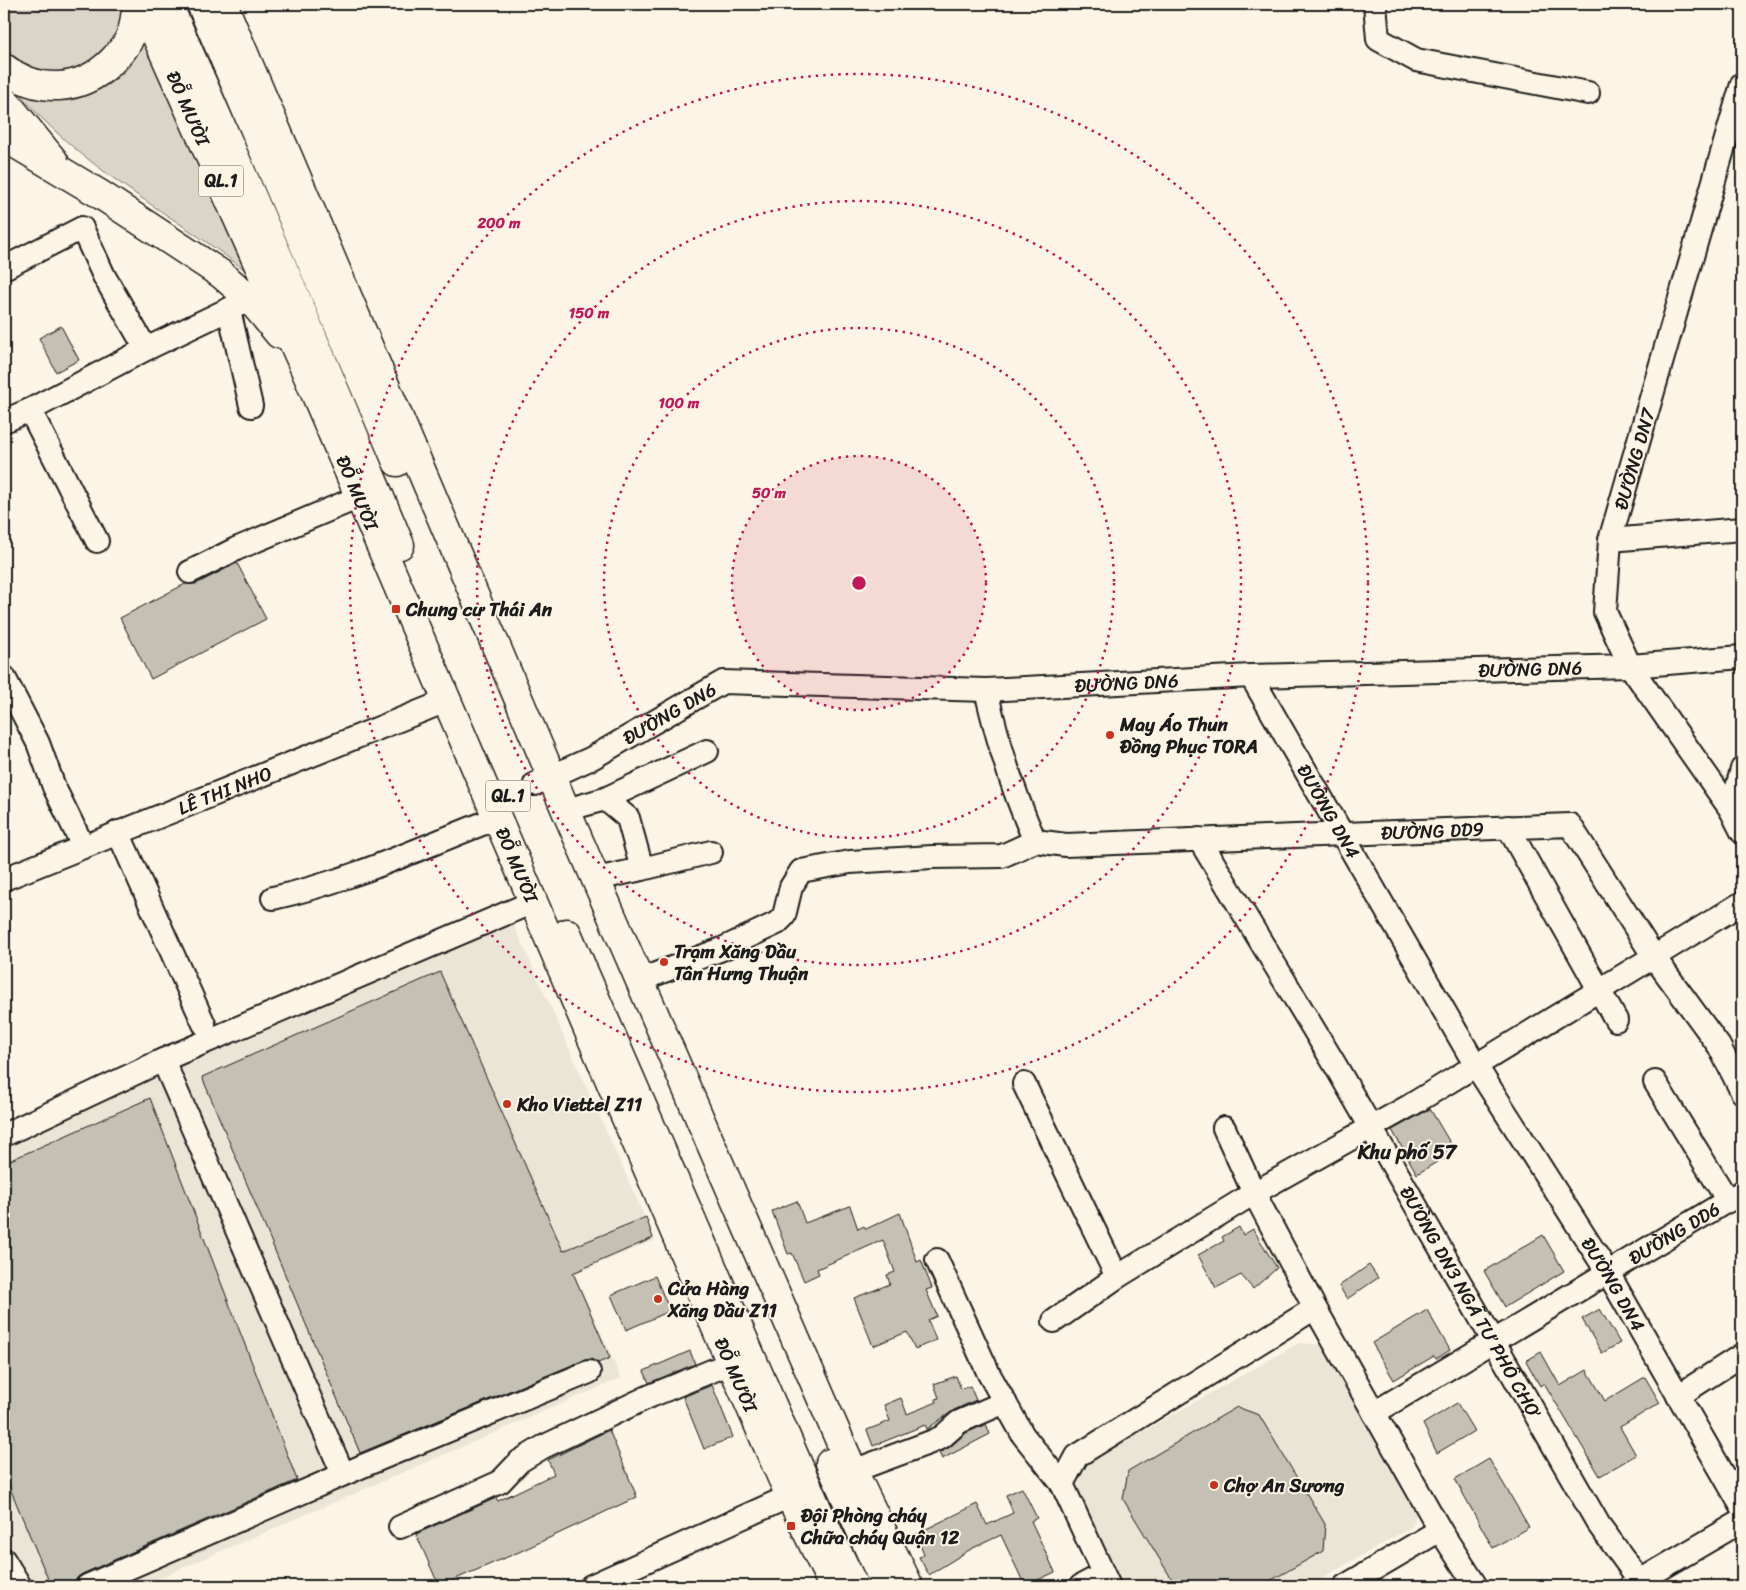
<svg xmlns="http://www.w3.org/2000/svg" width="1746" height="1590" font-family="Sriracha,sans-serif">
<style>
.built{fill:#ebe5d6}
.green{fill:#dbd5c8;stroke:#7c7872}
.building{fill:#c4c0b3;stroke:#1c1c1c}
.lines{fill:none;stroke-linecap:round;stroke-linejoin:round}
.minor-casing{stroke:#1c1c1c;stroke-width:26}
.highway-casing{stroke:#1c1c1c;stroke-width:31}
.minor{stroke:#fcf5e5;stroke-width:22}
.highway{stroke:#fcf5e5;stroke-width:28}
.ring{fill:none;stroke:#c2185b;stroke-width:2.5;stroke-dasharray:2.5 5}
.poi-dot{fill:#c8321e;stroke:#fcf5e5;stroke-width:2}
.labels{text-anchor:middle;stroke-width:4;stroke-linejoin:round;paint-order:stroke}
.shield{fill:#fcf5e5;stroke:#5f5d58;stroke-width:1}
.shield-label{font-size:18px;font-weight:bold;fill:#1c1c1c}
.street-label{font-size:19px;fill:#1c1c1c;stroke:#fcf5e5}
.poi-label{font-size:19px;font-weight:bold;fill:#1c1c1c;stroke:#fcf5e5;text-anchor:start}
.neighbourhood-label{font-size:20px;font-weight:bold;fill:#1c1c1c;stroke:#fcf5e5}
.centre{fill:#c2185b;stroke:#fcf5e5;stroke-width:2.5}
.ring-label{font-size:15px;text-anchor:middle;font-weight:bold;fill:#c2185b;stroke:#fcf5e5;stroke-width:4;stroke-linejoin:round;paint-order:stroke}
</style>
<rect width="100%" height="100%" fill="#fcf5e5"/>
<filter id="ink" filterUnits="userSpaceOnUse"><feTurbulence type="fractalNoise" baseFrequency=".02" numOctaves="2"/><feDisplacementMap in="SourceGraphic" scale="10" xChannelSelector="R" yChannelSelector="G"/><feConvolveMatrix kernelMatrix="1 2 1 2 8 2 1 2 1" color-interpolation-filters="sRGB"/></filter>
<g filter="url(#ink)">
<g class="built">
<polygon points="503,901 655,1240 575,1274 621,1378 141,1586 4,1586 4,1119"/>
<polygon points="1299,1343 1322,1345 1417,1512 1412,1527 1308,1586 1125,1586 1075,1488 1087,1463"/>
</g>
<g class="green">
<polygon points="4,4 124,4 123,22 112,50 70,74 44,72 19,60 8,51 4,45"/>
<path d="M 148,33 L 255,278 C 177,215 75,167 14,86 C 29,90 45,97 60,99 C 68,100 79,97 87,94 C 121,82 134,65 148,33 Z"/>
</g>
<g class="building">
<polygon points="61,326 79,360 56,372 39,338"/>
<polygon points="237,563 266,619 151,679 120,618 185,584 196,584"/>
<polygon points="440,972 563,1251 646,1217 653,1238 573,1273 610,1358 598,1363 591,1359 584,1360 360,1453 202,1077"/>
<polygon points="150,1098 297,1480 82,1574 76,1579 73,1586 51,1586 4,1474 4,1163"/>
<polygon points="1430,1109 1455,1151 1417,1174 1392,1130"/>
<polygon points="797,1201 805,1223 850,1206 858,1229 864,1226 866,1229 900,1213 917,1262 921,1260 932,1288 926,1290 937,1316 928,1320 936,1340 915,1349 907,1332 873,1346 854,1298 890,1284 887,1275 895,1272 883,1240 817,1269 819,1274 804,1281 792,1253 788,1254 772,1211"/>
<polygon points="1239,1227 1243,1235 1253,1229 1277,1268 1253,1289 1241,1275 1216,1288 1198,1255 1224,1241 1222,1237"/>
<polygon points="1543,1235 1564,1271 1505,1307 1484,1271"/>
<polygon points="1369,1265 1378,1278 1347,1299 1339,1286"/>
<polygon points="655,1276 670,1311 626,1330 611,1295"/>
<polygon points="1600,1309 1620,1343 1602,1353 1582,1319"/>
<polygon points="1427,1310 1450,1350 1436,1359 1434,1356 1394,1380 1372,1343"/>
<polygon points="690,1351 695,1364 649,1383 644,1371"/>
<polygon points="1541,1352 1560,1386 1587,1370 1605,1401 1645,1377 1660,1403 1620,1427 1636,1455 1600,1476 1544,1383 1540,1386 1526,1361"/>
<polygon points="956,1376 961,1389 970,1386 976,1400 954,1410 927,1429 925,1425 873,1446 867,1430 890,1421 884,1405 901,1398 907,1414 937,1402 935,1399 939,1398 934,1384"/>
<polygon points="712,1385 733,1437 704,1449 683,1397"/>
<polygon points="1457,1403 1474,1431 1437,1453 1423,1424"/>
<polygon points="1237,1407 1259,1415 1325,1524 1323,1551 1261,1586 1176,1586 1123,1499 1128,1471"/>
<polygon points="986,1424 990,1434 942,1459 939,1453 950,1447 966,1433"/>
<polygon points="609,1430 637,1497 519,1552 439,1586 416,1534 496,1498 498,1501 554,1474 548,1460"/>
<polygon points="1489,1459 1529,1527 1493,1548 1455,1479"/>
<polygon points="1022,1488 1037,1518 1031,1521 1055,1572 1025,1586 1001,1535 971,1549 929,1575 919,1557 924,1555 916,1534 977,1504 987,1525 1013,1513 1006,1495"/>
</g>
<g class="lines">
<g class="minor-casing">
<g id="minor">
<polyline points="1375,4 1378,39 1416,60 1588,93"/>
<polyline points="1742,84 1610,540 1605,612 1630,666 1731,810 1742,832"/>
<polyline points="4,268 82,228 104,276 146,349"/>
<polyline points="229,310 251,406"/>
<polyline points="30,410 97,541"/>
<polyline points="4,421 30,410 146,349 250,299"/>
<polyline points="1610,540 1742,529"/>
<polyline points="190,572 236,549 359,497"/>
<path id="s1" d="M 1251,676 L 1476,1066 L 1608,1273 L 1742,1507"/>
<polyline points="4,677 38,743 54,787 83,846"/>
<path id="s2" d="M 535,784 L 592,758 L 723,682 L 986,690 L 1251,676 L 1630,666 L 1742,657"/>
<polyline points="1731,810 1742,769"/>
<polyline points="567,813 580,806 605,799 707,751"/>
<polyline points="1508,827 1616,1020"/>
<polyline points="118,832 204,1024"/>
<path id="s3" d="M 1199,839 L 1334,1063 L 1599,1525 L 1640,1581"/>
<path id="s4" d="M 1035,841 L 1066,845 L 1570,825 L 1654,957 L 1719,1046 L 1742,1092"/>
<polyline points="642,869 711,852"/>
<path id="s5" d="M 4,879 L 446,701"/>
<polyline points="596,879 642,869 628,818 605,799"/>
<path d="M 273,898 C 351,881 422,847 497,818"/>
<path d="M 640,980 L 722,949 L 777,923 L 784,916 L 791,887 L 801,871 L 850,862 L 932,857 L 1002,856 L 1035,841 C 1013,792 998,743 986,690"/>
<polyline points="163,1060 343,1474"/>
<polyline points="1655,1082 1728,1201"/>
<polyline points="1024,1084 1117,1277"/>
<polyline points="1224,1128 1254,1193 1315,1308"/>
<polyline points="4,1135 163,1060 533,902"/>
<polyline points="937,1260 989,1374 1023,1435 1062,1484"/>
<polyline points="1054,1321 1117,1277 1254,1193 1411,1105 1742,903"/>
<polyline points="1678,1396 1742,1355"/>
<path id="s6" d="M 1374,1413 L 1742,1192"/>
<polyline points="853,1471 931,1442 942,1437 959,1422 1005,1402"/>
<polyline points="400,1527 500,1482 520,1461 543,1447 648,1397 731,1363"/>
<polyline points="1440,1530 1476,1586"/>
<polyline points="4,1560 20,1586"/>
<polyline points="87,1586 365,1465 589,1372"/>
<polyline points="591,1586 790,1496"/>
<polyline points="1081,1586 1102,1575"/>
<polyline points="1109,1586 1062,1484 1077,1456 1315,1308 1440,1530 1345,1586"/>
<polyline points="1631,1586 1742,1521"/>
</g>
</g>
<g class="highway-casing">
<g id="highway">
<path id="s7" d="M 142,4 L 300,358 L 731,1363 L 790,1496 L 833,1586"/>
<polyline points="168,4 294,293 400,545"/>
<polyline points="201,4 397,462"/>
<polyline points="223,4 567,813 853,1471 909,1586"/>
<path d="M 4,68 C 39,94 80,92 111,62 C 119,54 128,45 131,34 C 135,25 135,13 137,4"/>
<polyline points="4,100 54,161"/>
<polyline points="4,137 98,193 221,274 250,299 279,334"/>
<polyline points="567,933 823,1522 854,1586"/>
<polyline points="830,1463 886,1586"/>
</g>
</g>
<use href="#minor" class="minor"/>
<use href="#highway" class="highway"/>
</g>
</g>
<circle cx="859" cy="583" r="127" fill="#c2185b" fill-opacity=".12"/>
<g class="ring">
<circle cx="859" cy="583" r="127"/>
<circle cx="859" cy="583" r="255"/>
<circle cx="859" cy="583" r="382"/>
<circle cx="859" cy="583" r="509"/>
</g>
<g class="poi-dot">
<rect x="391" y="604" width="10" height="10" rx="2.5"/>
<circle cx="1110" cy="735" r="5"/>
<circle cx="664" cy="962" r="5"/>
<circle cx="507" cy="1104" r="5"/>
<circle cx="658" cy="1299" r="5"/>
<circle cx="1214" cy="1485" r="5"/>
<rect x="786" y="1521" width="10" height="10" rx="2.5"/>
</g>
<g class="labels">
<g class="shield">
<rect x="198.5" y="165.5" width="45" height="31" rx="4"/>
<rect x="485.5" y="780.5" width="45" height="31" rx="4"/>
</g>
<g class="shield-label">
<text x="221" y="187">QL.1</text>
<text x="508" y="802">QL.1</text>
</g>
<g class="street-label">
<text dy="7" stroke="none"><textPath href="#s7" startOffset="114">ĐỖ MƯỜI</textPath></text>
<text transform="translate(1634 459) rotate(-74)" y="7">ĐƯỜNG DN7</text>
<text dy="7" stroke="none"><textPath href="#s7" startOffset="534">ĐỖ MƯỜI</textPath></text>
<text dy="7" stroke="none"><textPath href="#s2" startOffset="1022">ĐƯỜNG DN6</textPath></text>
<text dy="7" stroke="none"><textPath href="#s2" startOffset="618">ĐƯỜNG DN6</textPath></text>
<text dy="7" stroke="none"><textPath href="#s2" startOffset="152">ĐƯỜNG DN6</textPath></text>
<text dy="7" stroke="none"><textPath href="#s5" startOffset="238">LÊ THỊ NHO</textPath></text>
<text dy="7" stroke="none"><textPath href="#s1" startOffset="156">ĐƯỜNG DN4</textPath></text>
<text dy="7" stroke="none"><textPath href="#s4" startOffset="398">ĐƯỜNG DD9</textPath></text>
<text dy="7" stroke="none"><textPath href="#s7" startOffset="939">ĐỖ MƯỜI</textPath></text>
<text dy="7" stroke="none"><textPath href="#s6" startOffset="350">ĐƯỜNG DD6</textPath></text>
<text dy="7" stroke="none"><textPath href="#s1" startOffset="708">ĐƯỜNG DN4</textPath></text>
<text dy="7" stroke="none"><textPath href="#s3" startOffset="536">ĐƯỜNG DN3 NGÃ TƯ PHỐ CHỢ</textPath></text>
<text dy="7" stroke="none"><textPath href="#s7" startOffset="1494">ĐỖ MƯỜI</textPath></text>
</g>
<g class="poi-label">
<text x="406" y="616">Chung cư Thái An</text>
<text x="1120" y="731">May Áo Thun<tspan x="1120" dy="22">Đồng Phục TORA</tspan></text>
<text x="674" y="958">Trạm Xăng Dầu<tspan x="674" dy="22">Tân Hưng Thuận</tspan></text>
<text x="517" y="1111">Kho Viettel Z11</text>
<text x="668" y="1295">Cửa Hàng<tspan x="668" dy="22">Xăng Dầu Z11</tspan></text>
<text x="1224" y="1492">Chợ An Sương</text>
<text x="801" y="1522">Đội Phòng cháy<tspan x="801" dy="22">Chữa cháy Quận 12</tspan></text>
</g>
<g class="neighbourhood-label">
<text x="1407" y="1159">Khu phố 57</text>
</g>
</g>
<circle cx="859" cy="583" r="8" class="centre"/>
<g class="ring-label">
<text x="499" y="228">200 m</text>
<text x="589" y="318">150 m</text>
<text x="679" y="408">100 m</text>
<text x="769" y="498">50 m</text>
</g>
<rect width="1746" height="1590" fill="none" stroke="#fcf5e5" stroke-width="20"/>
<rect x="10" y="10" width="1726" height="1570" fill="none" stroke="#1c1c1c" stroke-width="2" filter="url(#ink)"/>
</svg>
